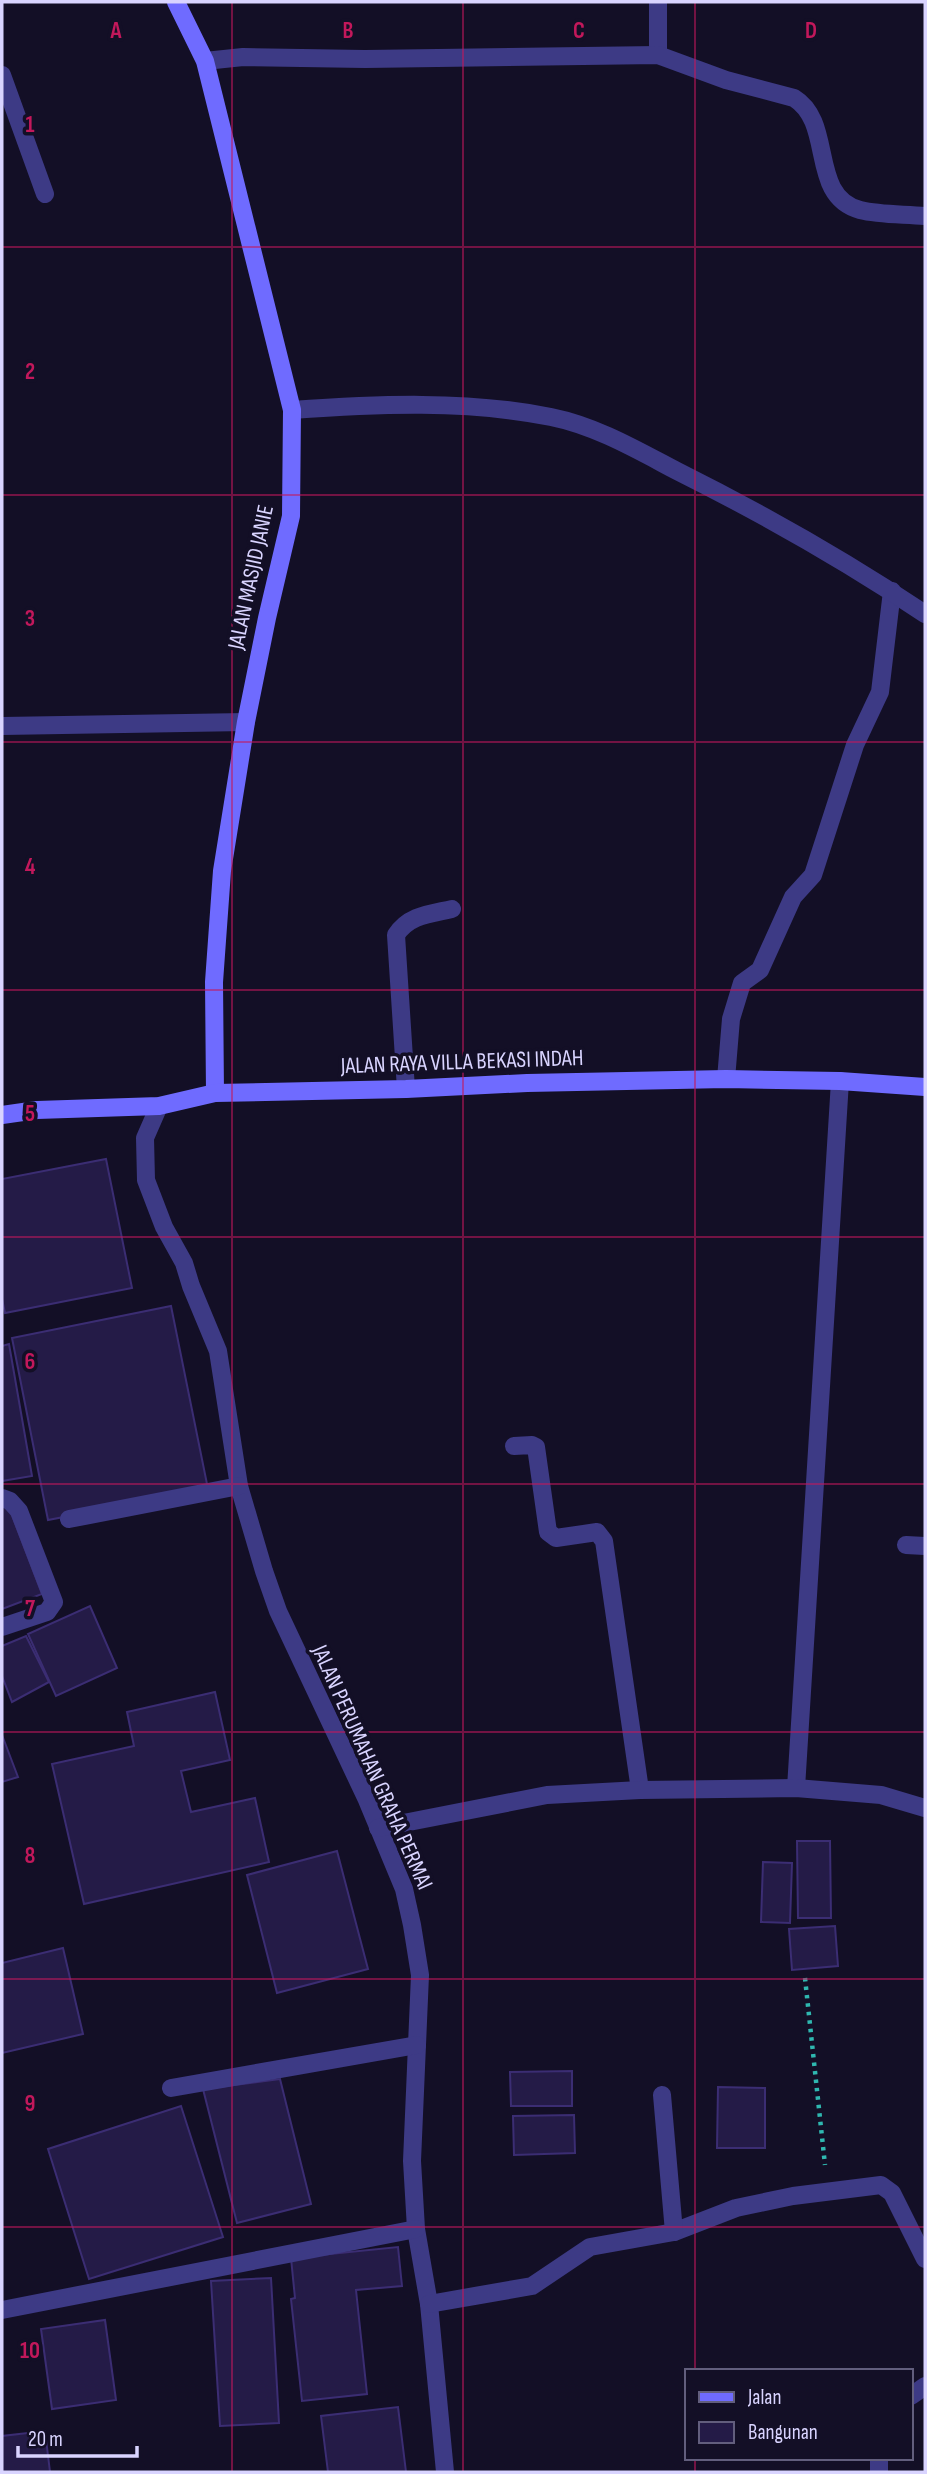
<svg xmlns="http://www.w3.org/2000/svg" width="927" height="2474" font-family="'Sofia Sans Condensed',sans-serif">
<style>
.building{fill:#241b47;stroke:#3b2d73;stroke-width:2}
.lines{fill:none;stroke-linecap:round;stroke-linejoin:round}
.path{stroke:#2fb8b0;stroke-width:4.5;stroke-dasharray:3.5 5;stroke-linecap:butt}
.lane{stroke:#3d3a85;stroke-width:18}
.street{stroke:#3d3a85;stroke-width:18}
.secondary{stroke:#6f6bff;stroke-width:18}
.grid{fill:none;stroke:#c2185b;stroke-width:2;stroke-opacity:0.55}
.labels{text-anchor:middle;stroke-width:7;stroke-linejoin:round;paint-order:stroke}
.street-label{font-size:23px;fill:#d9d4ff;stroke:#130f26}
.grid-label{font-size:23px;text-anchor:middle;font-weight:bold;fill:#c2185b;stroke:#130f26;stroke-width:7;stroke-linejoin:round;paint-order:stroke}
</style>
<rect width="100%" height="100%" fill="#130f26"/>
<g class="building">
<polygon points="106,1159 132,1288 5,1313 2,1299 2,1179"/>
<polygon points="171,1306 208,1489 48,1520 12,1338"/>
<polygon points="9,1344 32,1476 2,1481 2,1346"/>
<polygon points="8,1505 42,1594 2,1609 2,1507"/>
<polygon points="90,1606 117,1668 56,1696 28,1634"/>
<polygon points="26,1636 49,1682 12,1702 2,1676 2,1646"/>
<polygon points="215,1692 230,1760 181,1771 191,1812 255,1798 269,1862 84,1904 52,1764 134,1746 127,1712"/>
<polygon points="2,1735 18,1777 2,1782"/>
<polygon points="797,1841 830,1841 831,1918 798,1918"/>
<polygon points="337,1851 368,1969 277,1993 247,1875"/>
<polygon points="763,1862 792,1863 790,1923 761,1922"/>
<polygon points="835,1926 838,1966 792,1970 789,1929"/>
<polygon points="63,1948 83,2034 2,2053 2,1963"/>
<polygon points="572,2071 572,2106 511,2106 510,2072"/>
<polygon points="280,2079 311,2204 237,2223 203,2089"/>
<polygon points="718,2087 765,2088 765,2148 717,2148"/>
<polygon points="181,2106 223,2237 89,2279 48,2149"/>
<polygon points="574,2115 575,2153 514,2155 513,2116"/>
<polygon points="398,2247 402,2286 356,2290 367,2394 302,2401 291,2299 295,2298 291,2258"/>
<polygon points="271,2278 279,2423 220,2426 211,2281"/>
<polygon points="105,2320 116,2400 52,2409 41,2329"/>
<polygon points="398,2407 406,2472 328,2472 321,2416"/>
<polygon points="45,2431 50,2472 2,2472 2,2436"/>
</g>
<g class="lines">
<polyline class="path" points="805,1978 825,2165"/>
<polyline class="lane" points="726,1079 731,1019 742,983 760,970 793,897 813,875 855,745 880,692 892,591"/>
<g class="street">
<polyline points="658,55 658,2"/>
<path d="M 205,61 L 243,57 L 365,59 L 658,55 L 726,80 L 794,98 C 835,123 808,196 860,210 C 880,215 904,214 925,216"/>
<polyline points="2,75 45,194"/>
<path d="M 292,410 C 377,404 467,400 551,417 C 596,426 637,450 677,471 C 763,514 846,561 925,614"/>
<polyline points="2,726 246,722"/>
<path d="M 406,1089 L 396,935 C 409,915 430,914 452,909"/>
<polyline points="159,1106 145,1138 146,1180 164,1227 184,1263 191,1286 218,1351 239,1486 264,1571 278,1611 367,1800 404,1889 412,1925 420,1975 412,2161 416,2229 429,2304 445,2472"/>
<polyline points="514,1446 532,1445 536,1447 548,1532 556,1538 597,1532 604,1541 640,1790"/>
<polyline points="2,1498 10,1501 19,1511 54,1602 47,1612 2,1627"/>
<polyline points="69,1519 239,1486"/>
<polyline points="906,1545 925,1546"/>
<polyline points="796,1788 840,1081"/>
<polyline points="378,1828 547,1795 640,1790 796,1788 881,1795 925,1808"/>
<polyline points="171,2088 417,2045"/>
<polyline points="674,2232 736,2208 793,2196 881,2185 892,2193 925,2259"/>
<polyline points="429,2304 532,2286 590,2247 674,2232 662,2095"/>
<polyline points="2,2310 416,2229"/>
<polyline points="911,2396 925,2386"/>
<polyline points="879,2458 879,2472"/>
</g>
<g class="secondary">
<polyline points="176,2 205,61 292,410 291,516 267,618 246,722 222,871 214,982 215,1093"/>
<polyline points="2,1115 37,1110 159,1106 215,1093 406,1089 527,1083 726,1079 840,1081 925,1087"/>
</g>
</g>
<path class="grid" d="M 232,2 L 232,2472M 463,2 L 463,2472M 695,2 L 695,2371M 2,247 L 925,247M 2,495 L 925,495M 2,742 L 925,742M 2,990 L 925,990M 2,1237 L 925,1237M 2,1484 L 925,1484M 2,1732 L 925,1732M 2,1979 L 925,1979M 2,2227 L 925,2227M 695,2458 L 695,2472"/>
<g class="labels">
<g class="street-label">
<text transform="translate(250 577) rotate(-78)" y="8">JALAN MASJID JANIE</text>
<text transform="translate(462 1061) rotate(-2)" y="8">JALAN RAYA VILLA BEKASI INDAH</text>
<text transform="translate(373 1767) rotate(66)" y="8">JALAN PERUMAHAN GRAHA PERMAI</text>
</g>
</g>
<g class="grid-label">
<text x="116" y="38">A</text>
<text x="348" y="38">B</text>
<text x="579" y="38">C</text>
<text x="811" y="38">D</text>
<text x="30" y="132">1</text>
<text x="30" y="379">2</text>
<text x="30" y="626">3</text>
<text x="30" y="874">4</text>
<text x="30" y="1121">5</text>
<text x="30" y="1369">6</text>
<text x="30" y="1616">7</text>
<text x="30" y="1863">8</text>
<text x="30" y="2111">9</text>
<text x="30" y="2358">10</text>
</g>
<rect width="927" height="2474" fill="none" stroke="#d9d4ff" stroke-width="7"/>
<rect x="685" y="2369" width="228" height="91" fill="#130f26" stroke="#625e7d" stroke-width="2"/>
<rect x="699" y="2392" width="35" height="10" fill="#6f6bff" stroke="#625e7d" stroke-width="2"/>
<text x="748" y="2404" font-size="21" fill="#d9d4ff">Jalan</text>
<rect x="699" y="2422" width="35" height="21" fill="#241b47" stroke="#625e7d" stroke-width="2"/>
<text x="748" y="2439" font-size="21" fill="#d9d4ff">Bangunan</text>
<path d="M18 2446v10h119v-10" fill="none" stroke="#d9d4ff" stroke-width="3.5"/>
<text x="28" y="2446" font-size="21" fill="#d9d4ff" stroke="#130f26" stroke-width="5" paint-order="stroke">20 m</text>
</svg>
